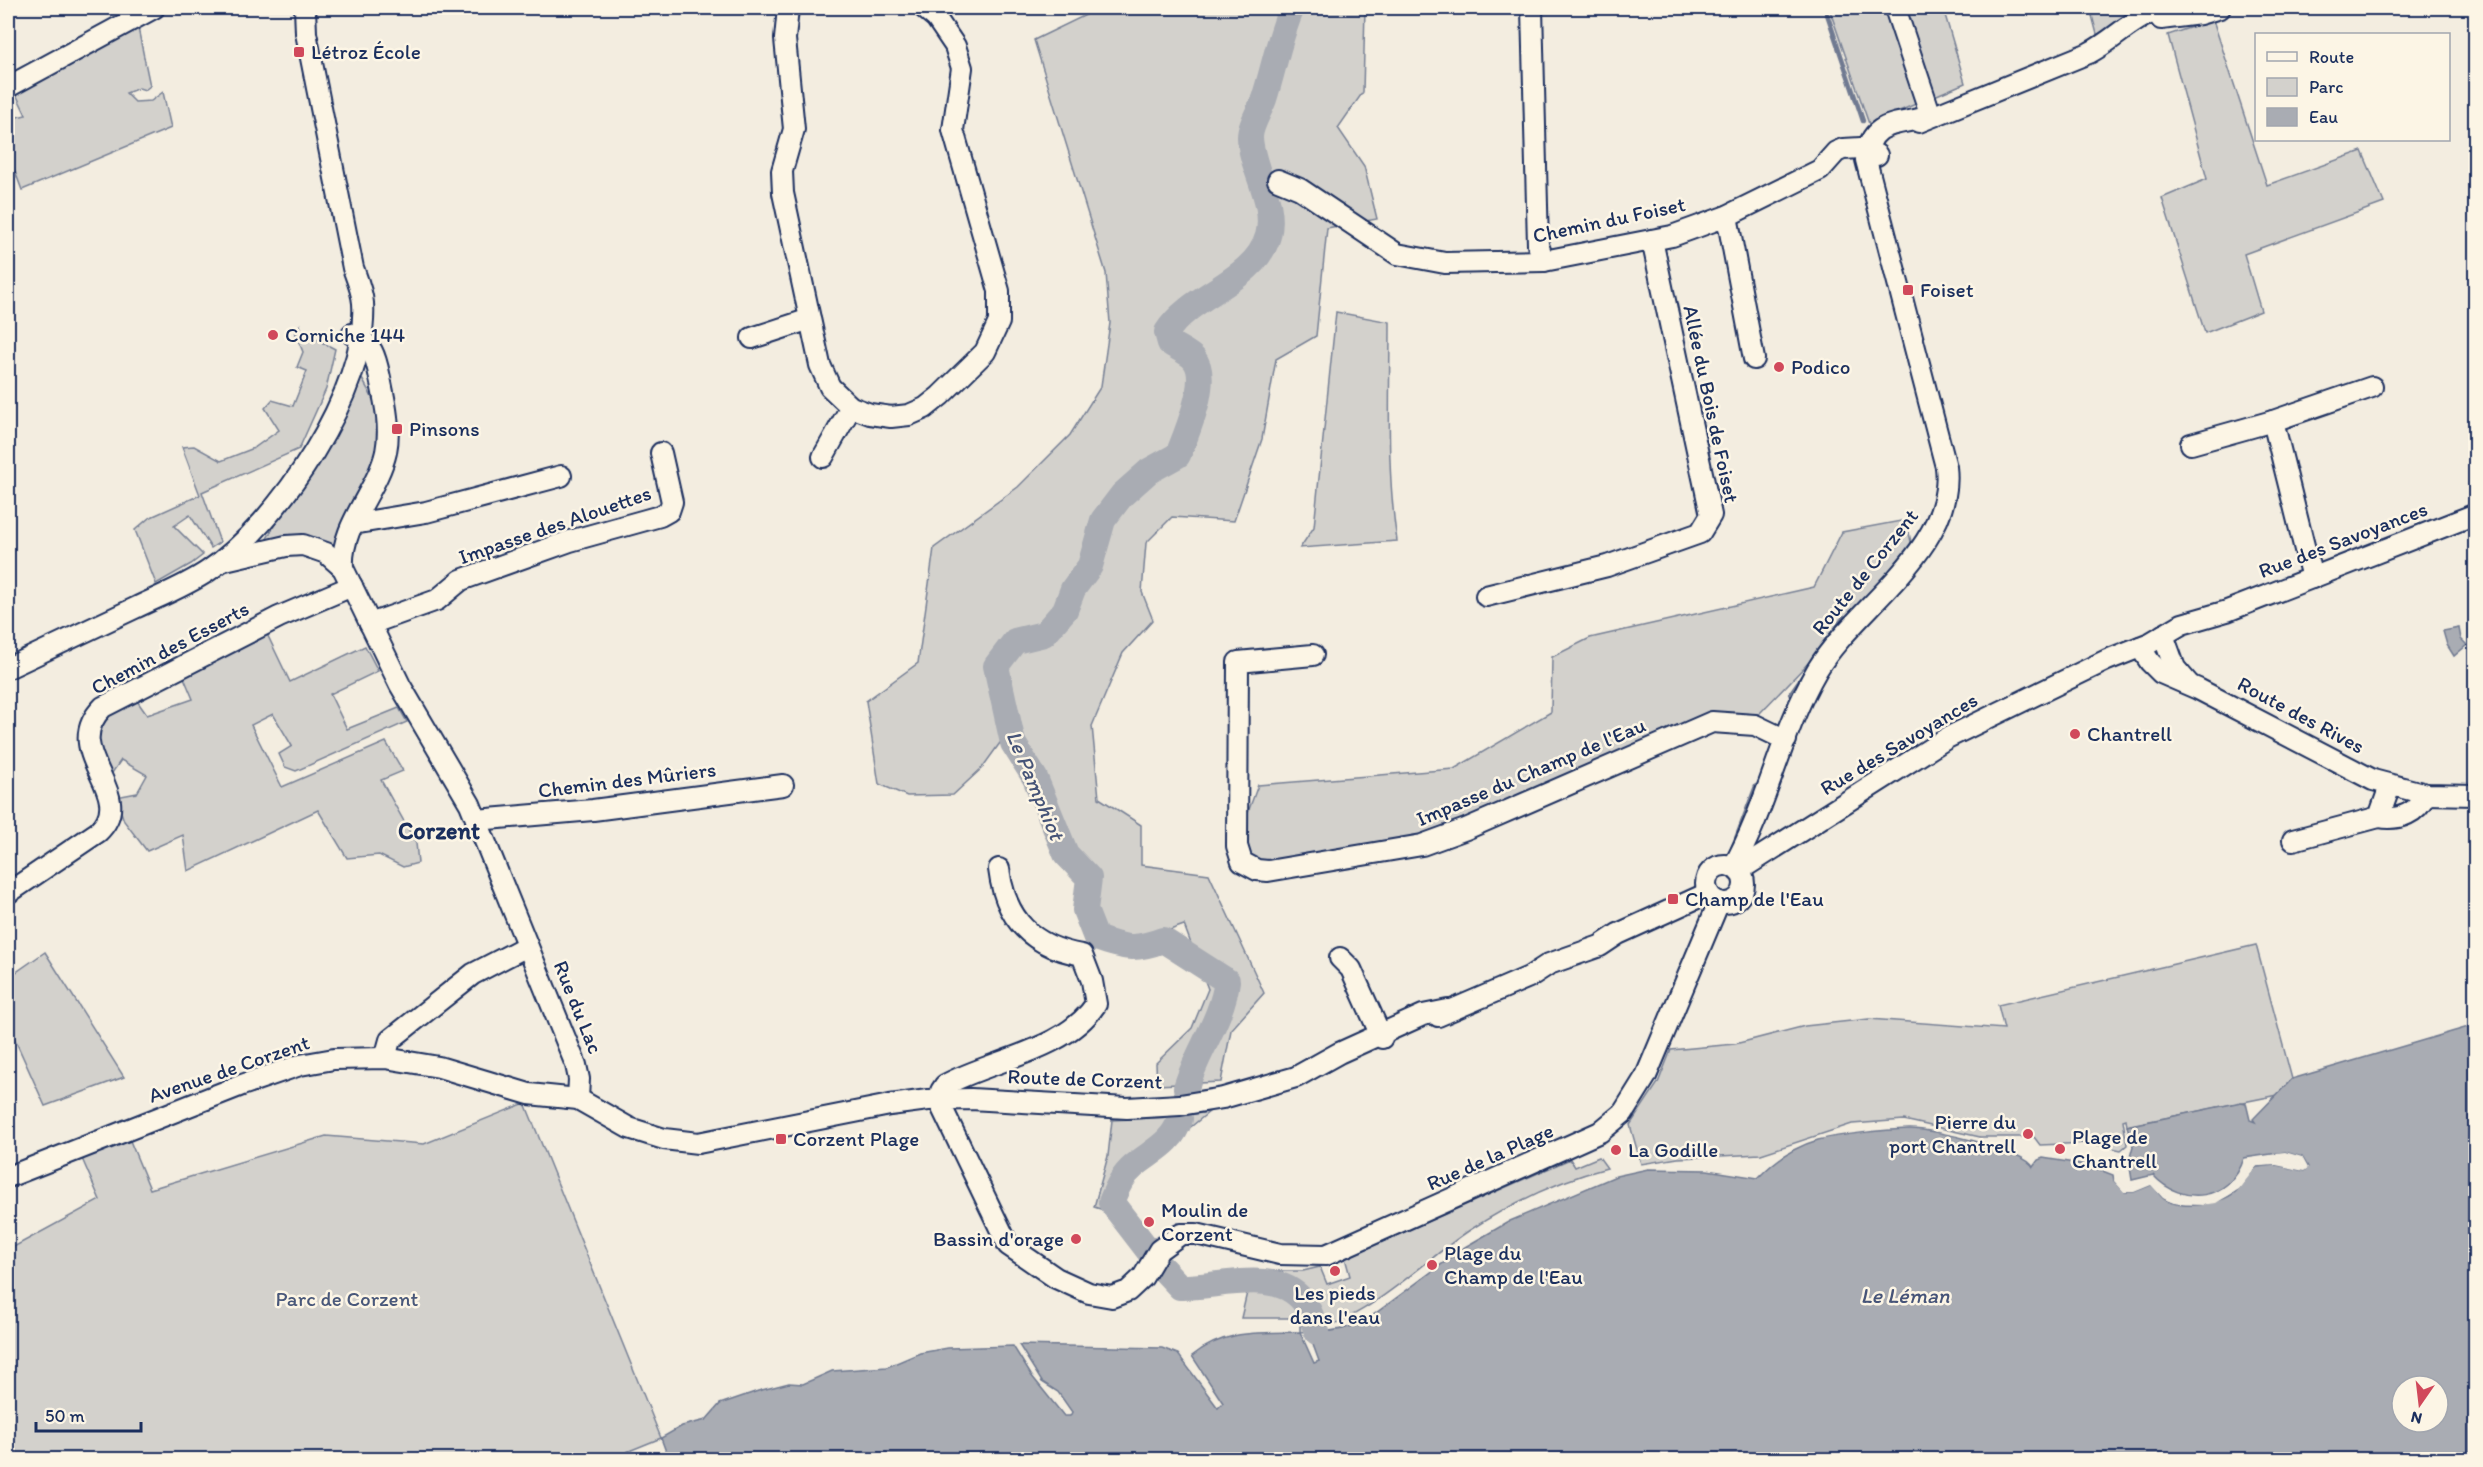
<svg xmlns="http://www.w3.org/2000/svg" width="2483" height="1467" font-family="Itim,sans-serif">
<style>
.green{fill:#d3d1cc;stroke:#778095;stroke-width:1.5}
.water{fill:#a9acb3;stroke:#707a91;stroke-width:1.5;fill-rule:evenodd}
.pier{fill:#f3ede0}
.lines{fill:none;stroke-linecap:round;stroke-linejoin:round}
.stream{stroke:#707a91;stroke-width:4.5}
.river{stroke:#a9acb3;stroke-width:26}
.minor-casing{stroke:#1b2f5e;stroke-width:24}
.minor{stroke:#fcf5e5;stroke-width:20}
.poi-dot{fill:#d1495b;stroke:#fcf5e5;stroke-width:2}
.labels{text-anchor:middle;stroke-width:5;stroke-linejoin:round;paint-order:stroke}
.poi-label{font-size:21px;fill:#1b2f5e;stroke:#fcf5e5;text-anchor:start}
.street-label{font-size:21px;fill:#1b2f5e;stroke:#fcf5e5}
.park-label{font-size:21px;fill:#49587a;stroke:#fcf5e5}
.water-label{font-size:22px;font-style:italic;fill:#465478;stroke:#fcf5e5}
.quarter-label{font-size:24px;font-weight:bold;fill:#1b2f5e;stroke:#fcf5e5}
</style>
<rect width="100%" height="100%" fill="#f3ede0"/>
<filter id="ink" filterUnits="userSpaceOnUse"><feTurbulence type="fractalNoise" baseFrequency=".0167" numOctaves="2"/><feDisplacementMap in="SourceGraphic" scale="12" xChannelSelector="R" yChannelSelector="G"/><feConvolveMatrix kernelMatrix="1 2 1 2 8 2 1 2 1" color-interpolation-filters="sRGB"/></filter>
<g filter="url(#ink)">
<g class="green">
<polygon points="1093,8 1365,8 1363,92 1338,128 1364,166 1377,219 1327,228 1316,336 1276,359 1262,439 1234,521 1172,517 1146,543 1142,592 1153,620 1123,653 1092,726 1099,798 1141,825 1141,865 1209,874 1264,993 1231,1030 1221,1082 1157,1085 1156,1063 1192,1028 1208,989 1184,925 1139,941 1101,932 1093,910 1005,736 982,768 953,795 907,796 879,784 866,701 918,663 934,548 1018,487 1070,435 1101,386 1110,323 1106,273 1034,40 1090,13"/>
<polygon points="1829,8 1943,8 1965,83 1869,124"/>
<polygon points="2090,8 2145,8 2098,38"/>
<polygon points="2213,20 2267,185 2362,151 2384,203 2244,254 2261,311 2205,333 2162,198 2207,179 2168,35"/>
<polygon points="138,28 150,86 145,90 139,88 126,93 135,102 151,101 163,92 171,128 22,190 8,153 8,119 26,115 16,94"/>
<path d="M 1336,312 L 1390,322 C 1390,395 1386,469 1397,541 L 1300,548 L 1314,527 Z"/>
<polygon points="300,325 302,332 335,349 326,389 299,449 202,492 220,542 211,548 190,515 174,526 203,555 191,564 156,584 135,530 149,518 200,495 182,447 194,446 221,461 254,448 279,430 265,408 272,400 293,406 307,371 297,367 303,352 295,332"/>
<path d="M 359,374 C 367,387 382,414 381,430 C 381,472 353,515 336,552 L 264,544 Z"/>
<polygon points="1906,520 1912,546 1816,655 1758,715 1708,720 1466,823 1420,837 1270,864 1245,856 1244,823 1258,785 1454,769 1551,712 1552,657 1590,638 1814,587 1842,532"/>
<path d="M 267,634 L 290,682 L 365,646 L 378,671 L 330,694 L 347,729 L 399,708 L 407,722 L 296,771 L 285,767 L 279,754 L 292,746 L 273,714 L 251,725 L 282,787 L 386,742 L 403,771 L 381,780 L 416,843 L 418,863 L 403,867 L 379,855 L 347,858 L 318,810 L 188,871 L 183,835 L 147,851 L 124,821 L 116,797 L 137,793 L 147,775 L 121,760 L 112,773 L 95,751 C 98,720 108,712 135,698 L 147,715 L 193,699 L 182,673 Z"/>
<polygon points="2256,945 2292,1079 2278,1095 2130,1125 2127,1126 2126,1119 2123,1120 2127,1145 2121,1150 2088,1143 2040,1145 2034,1137 1980,1137 1904,1120 1852,1124 1761,1154 1678,1158 1641,1164 1630,1125 1658,1083 1671,1050 1735,1044 1805,1026 1869,1019 2004,1029 1998,1005"/>
<polygon points="45,952 124,1077 45,1106 8,1024 8,978"/>
<polygon points="525,1103 661,1438 607,1460 8,1459 8,1250 100,1200 80,1154 128,1136 150,1189 326,1136 424,1144"/>
<polygon points="1209,1112 1142,1167 1121,1195 1157,1249 1148,1263 1113,1213 1094,1207 1108,1156 1112,1120 1174,1117"/>
<path d="M 1599,1157 L 1607,1168 C 1560,1180 1512,1203 1470,1230 C 1421,1262 1361,1328 1300,1332 L 1300,1322 L 1296,1318 L 1241,1318 L 1252,1271 L 1303,1271 L 1320,1267 L 1327,1284 L 1350,1276 L 1345,1258 L 1570,1159 L 1575,1167 Z"/>
</g>
<g class="water">
<polygon points="2459,628 2461,639 2467,645 2454,656 2447,645 2443,631"/>
<path d="M 2475,1025 L 2475,1459 L 753,1460 L 748,1457 L 738,1460 L 669,1460 L 661,1438 L 682,1426 L 706,1420 L 720,1404 L 758,1391 L 789,1383 L 803,1384 L 832,1371 L 887,1367 L 920,1353 L 948,1348 L 1013,1346 L 1031,1375 L 1064,1416 L 1070,1416 L 1072,1412 L 1058,1392 L 1042,1382 L 1019,1345 L 1162,1348 L 1178,1354 L 1218,1408 L 1223,1403 L 1192,1356 C 1225,1329 1259,1333 1300,1332 L 1314,1363 L 1319,1361 L 1308,1331 C 1328,1333 1346,1330 1365,1321 L 1465,1247 L 1510,1221 L 1616,1176 L 1648,1169 L 1707,1170 L 1758,1178 C 1775,1160 1793,1147 1818,1140 C 1841,1134 1885,1130 1909,1129 C 1930,1128 2024,1150 2033,1167 L 2038,1160 L 2043,1158 L 2087,1165 L 2113,1175 L 2114,1181 L 2125,1192 L 2134,1192 L 2151,1185 C 2157,1189 2159,1195 2164,1199 C 2181,1211 2226,1205 2239,1188 C 2245,1181 2249,1173 2257,1167 L 2276,1165 L 2304,1171 L 2308,1167 L 2302,1157 L 2285,1152 L 2244,1158 C 2231,1201 2182,1207 2153,1175 L 2132,1180 L 2129,1161 L 2133,1146 L 2127,1126 L 2241,1102 L 2246,1103 L 2250,1120 L 2255,1122 L 2253,1119 L 2292,1079 ZM 2402,1386 L 2438,1386 L 2438,1422 L 2402,1422 Z"/>
</g>
<polygon class="pier" points="2285,1152 2302,1157 2308,1168 2304,1171 2276,1165 2257,1166 2239,1189 2216,1203 2202,1205 2174,1203 2163,1198 2151,1185 2134,1192 2124,1192 2114,1181 2115,1173 2117,1180 2126,1189 2152,1182 2165,1196 2175,1200 2202,1202 2215,1200 2236,1187 2255,1164 2276,1162 2304,1167 2300,1160 2277,1155 2276,1153"/>
<g class="lines">
<g class="stream">
<polyline points="1825,8 1863,121"/>
<polyline points="1832,635 1844,617"/>
<polyline points="1790,694 1806,671"/>
<polyline points="1732,849 1756,786"/>
</g>
<g class="river">
<path d="M 1186,1088 C 1197,1051 1222,1020 1227,981 L 1163,940 C 1134,951 1125,948 1096,938 L 1085,910 L 1089,878 L 1066,854 L 1035,778 L 1013,743 L 996,666 L 1015,641 L 1044,634 L 1065,610 L 1073,589 L 1090,566 L 1103,520 L 1122,495 L 1149,471 L 1178,455 C 1186,434 1211,379 1194,359 C 1189,353 1177,348 1170,343 L 1167,332 C 1190,294 1255,282 1268,236 C 1277,202 1251,170 1250,137 C 1250,126 1260,110 1264,99 C 1274,68 1279,37 1292,8"/>
<path d="M 1151,1254 L 1111,1202 C 1117,1188 1122,1176 1134,1166 C 1152,1151 1173,1143 1180,1119"/>
<path d="M 1163,1269 L 1180,1287 C 1217,1288 1277,1266 1304,1302 C 1310,1310 1313,1322 1317,1332"/>
</g>
<g class="minor-casing">
<g id="minor">
<polyline points="788,8 785,39 794,129 782,171 783,193 820,365 830,387 851,407 870,414 891,417 909,415 925,408 940,396 985,352 999,322 999,291 953,130 962,68 955,46 936,18 924,8"/>
<polyline points="1532,8 1538,245 1544,261"/>
<polyline points="1895,8 1931,116"/>
<polyline points="2161,19 2200,14 2220,8"/>
<polyline points="8,87 154,8"/>
<path d="M 1919,122 L 2089,53 C 2120,37 2138,10 2174,8"/>
<polyline points="1278,180 1300,189 1397,254 1445,263 1544,261 1672,236 1727,216 1820,170 1836,152 1843,149 1861,148 1877,155"/>
<polyline points="1727,216 1754,359"/>
<polyline points="752,338 810,319"/>
<polyline points="2273,421 2312,578"/>
<polyline points="2191,444 2273,421 2372,387"/>
<polyline points="823,457 851,407"/>
<polyline points="353,524 426,512 561,476"/>
<polyline points="225,560 286,546 303,545 326,553 343,568 400,685 470,804 576,1065 579,1079 578,1099"/>
<path d="M 343,568 C 340,525 377,492 386,452 C 391,427 385,402 380,378 C 376,359 373,342 352,334"/>
<polyline points="1486,596 1607,566 1700,533 1711,515 1652,240"/>
<polyline points="370,624 437,600 461,580 570,541 660,516 669,511 672,502 661,453"/>
<polyline points="2163,635 2175,668 2188,683"/>
<polyline points="2140,647 2150,662 2161,673 2198,689 2373,780 2426,794 2476,795"/>
<polyline points="1313,655 1238,662 1237,846 1242,862 1257,870 1268,871 1422,845 1466,829 1712,722 1755,725 1786,740"/>
<path d="M 8,668 C 50,648 93,628 135,608 C 160,596 186,586 208,571 C 278,524 369,390 363,303 C 362,291 357,279 353,268 L 306,33 L 305,8"/>
<path d="M 2379,817 C 2400,821 2417,813 2426,794"/>
<polyline points="476,820 593,810 783,785"/>
<polyline points="2293,840 2379,817 2390,786"/>
<circle cx="1725" cy="884" r="19"/>
<path d="M 1733,867 C 1768,805 1781,732 1817,670 C 1855,607 1956,548 1946,467 L 1866,160 C 1870,117 1901,126 1931,116"/>
<path d="M 999,869 C 1005,919 1032,947 1082,955 L 1092,981 L 1096,1004 C 1064,1052 992,1059 945,1085 L 941,1091 L 942,1108 L 1008,1245 L 1056,1278 L 1089,1293 L 1112,1297 L 1128,1291 L 1143,1277 L 1159,1250 L 1181,1234 L 1196,1234 L 1280,1254 L 1326,1255 L 1600,1132 L 1623,1113 L 1646,1076 L 1719,902"/>
<polyline points="1738,871 1947,738 2107,660 2150,643 2182,624 2227,611 2476,514"/>
<path d="M 8,893 L 98,832 C 140,792 57,753 103,707 L 279,617 L 352,586"/>
<polyline points="1340,958 1351,969 1382,1038"/>
<polyline points="1438,1016 1529,977 1549,964 1600,946 1618,934 1708,893"/>
<polyline points="385,1058 390,1040 473,974 527,946"/>
<polyline points="8,1177 242,1085 300,1065 334,1059 385,1058 439,1067 529,1094 578,1099 629,1128 664,1139 698,1143 890,1105 928,1100 971,1099 1127,1108 1180,1105 1223,1098 1296,1077 1339,1053 1423,1015 1448,1010"/>
</g>
</g>
<use href="#minor" class="minor"/>
</g>
</g>
<g class="poi-dot">
<rect x="293" y="46" width="12" height="12" rx="3"/>
<rect x="1902" y="284" width="12" height="12" rx="3"/>
<circle cx="273" cy="335" r="6"/>
<circle cx="1779" cy="367" r="6"/>
<rect x="391" y="423" width="12" height="12" rx="3"/>
<circle cx="2075" cy="734" r="6"/>
<rect x="1667" y="893" width="12" height="12" rx="3"/>
<circle cx="2028" cy="1134" r="6"/>
<rect x="775" y="1133" width="12" height="12" rx="3"/>
<circle cx="2060" cy="1149" r="6"/>
<circle cx="1616" cy="1150" r="6"/>
<circle cx="1149" cy="1222" r="6"/>
<circle cx="1076" cy="1239" r="6"/>
<circle cx="1432" cy="1265" r="6"/>
<circle cx="1335" cy="1271" r="6"/>
</g>
<g class="labels">
<g class="poi-label">
<text x="311" y="59">Létroz École</text>
<text x="1920" y="297">Foiset</text>
<text x="285" y="342">Corniche 144</text>
<text x="1791" y="374">Podico</text>
<text x="409" y="436">Pinsons</text>
<text x="2087" y="741">Chantrell</text>
<text x="1685" y="906">Champ de l'Eau</text>
<text x="2016" y="1129" text-anchor="end">Pierre du<tspan x="2016" dy="24">port Chantrell</tspan></text>
<text x="2072" y="1144">Plage de<tspan x="2072" dy="24">Chantrell</tspan></text>
<text x="793" y="1146">Corzent Plage</text>
<text x="1628" y="1157">La Godille</text>
<text x="1161" y="1217">Moulin de<tspan x="1161" dy="24">Corzent</tspan></text>
<text x="1064" y="1246" text-anchor="end">Bassin d'orage</text>
<text x="1444" y="1260">Plage du<tspan x="1444" dy="24">Champ de l'Eau</tspan></text>
<text x="1335" y="1300" text-anchor="middle">Les pieds<tspan x="1335" dy="24">dans l'eau</tspan></text>
</g>
<g class="street-label">
<text transform="translate(1609 220) rotate(-12)" y="7">Chemin du Foiset</text>
<text transform="translate(1711 404) rotate(78)" y="7">Allée du Bois de Foiset</text>
<text transform="translate(555 525) rotate(-19)" y="7">Impasse des Alouettes</text>
<text transform="translate(2343 540) rotate(-21)" y="7">Rue des Savoyances</text>
<text transform="translate(1865 572) rotate(-51)" y="7">Route de Corzent</text>
<text transform="translate(170 648) rotate(-28)" y="7">Chemin des Esserts</text>
<text transform="translate(2301 715) rotate(28)" y="7">Route des Rives</text>
<text transform="translate(1899 744) rotate(-31)" y="7">Rue des Savoyances</text>
<text transform="translate(1531 772) rotate(-23)" y="7">Impasse du Champ de l'Eau</text>
<text transform="translate(627 780) rotate(-7)" y="7">Chemin des Mûriers</text>
<text transform="translate(578 1007) rotate(68)" y="7">Rue du Lac</text>
<text transform="translate(229 1069) rotate(-19)" y="7">Avenue de Corzent</text>
<text transform="translate(1085 1079) rotate(2)" y="7">Route de Corzent</text>
<text transform="translate(1490 1157) rotate(-24)" y="7">Rue de la Plage</text>
</g>
<g class="park-label">
<text x="347" y="1306">Parc de Corzent</text>
</g>
<g class="water-label">
<text transform="translate(1036 785) rotate(67)" y="8">Le Pamphiot</text>
<text x="1905" y="1303">Le Léman</text>
</g>
<g class="quarter-label">
<text x="439" y="839">Corzent</text>
</g>
</g>
<rect width="2483" height="1467" fill="none" stroke="#fcf5e5" stroke-width="30"/>
<rect x="15" y="15" width="2453" height="1437" fill="none" stroke="#1b2f5e" stroke-width="2" filter="url(#ink)"/>
<rect x="2255" y="33" width="195" height="108" fill="#fcf5e5" stroke="#a2a6af" stroke-width="1.5"/>
<rect x="2267" y="52" width="30" height="9" fill="#fcf5e5" stroke="#a2a6af" stroke-width="1.5"/>
<text x="2309" y="63" font-size="18" fill="#1b2f5e">Route</text>
<rect x="2267" y="78" width="30" height="18" fill="#d3d1cc" stroke="#a2a6af" stroke-width="1.5"/>
<text x="2309" y="93" font-size="18" fill="#1b2f5e">Parc</text>
<rect x="2267" y="108" width="30" height="18" fill="#a9acb3" stroke="#a2a6af" stroke-width="1.5"/>
<text x="2309" y="123" font-size="18" fill="#1b2f5e">Eau</text>
<g transform="translate(2420 1404) rotate(194)"><circle r="28" fill="#fcf5e5" stroke="#a2a6af" stroke-width="1.5"/>
<path d="M0-4.5L10 22L0 15L-10 22Z" fill="#d1495b"/>
<text y="-9" font-size="16" font-weight="bold" text-anchor="middle" fill="#1b2f5e">N</text>
</g>
<path d="M36 1422v9h105v-9" fill="none" stroke="#1b2f5e" stroke-width="3"/>
<text x="45" y="1422" font-size="18" fill="#1b2f5e" stroke="#fcf5e5" stroke-width="4.5" paint-order="stroke">50 m</text>
</svg>
